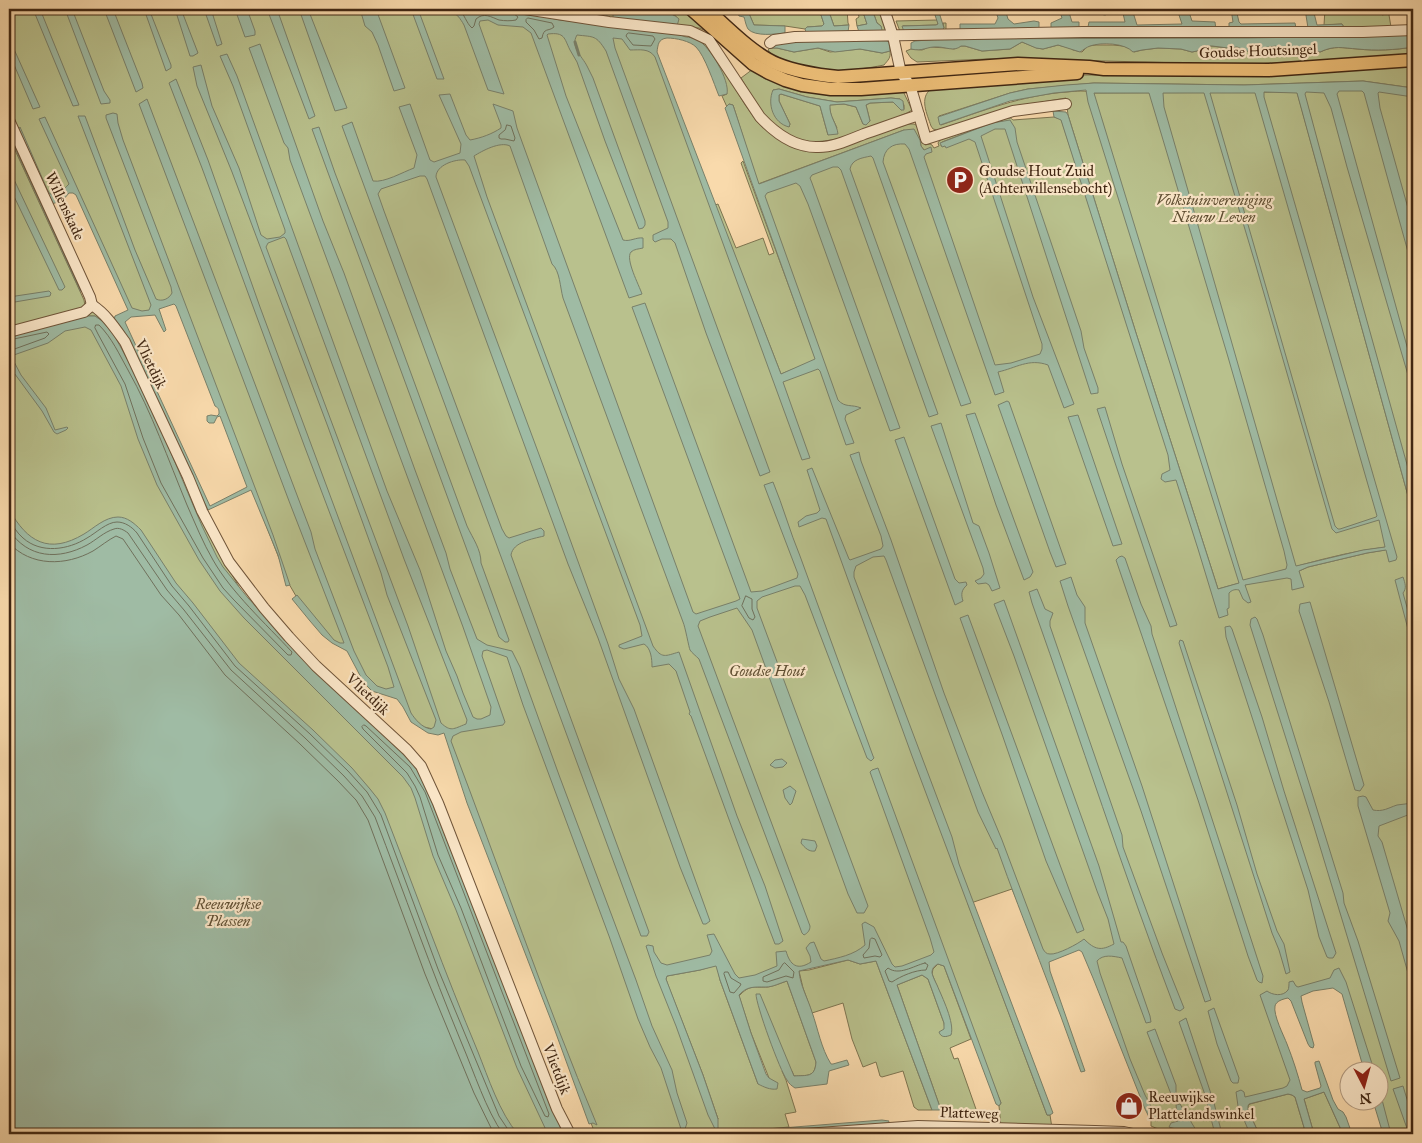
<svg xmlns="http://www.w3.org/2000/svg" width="1422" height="1143" font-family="'IM FELL Great Primer',serif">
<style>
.green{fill:#b9c18d;stroke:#7d7450;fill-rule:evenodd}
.water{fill:#9fbba4;stroke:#79806a;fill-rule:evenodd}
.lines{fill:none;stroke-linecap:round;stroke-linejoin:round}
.shore{stroke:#70715c;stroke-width:1}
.stream{stroke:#79806a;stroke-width:3}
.minor-casing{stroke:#6f5439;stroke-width:12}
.major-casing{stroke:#412713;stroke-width:15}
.minor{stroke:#fbe7c9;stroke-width:10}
.major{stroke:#ecbd76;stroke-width:12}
.labels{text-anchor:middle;stroke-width:4.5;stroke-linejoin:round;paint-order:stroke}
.street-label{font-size:15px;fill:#412713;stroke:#fbe7c9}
.poi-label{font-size:15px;fill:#412713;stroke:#fbe7c9;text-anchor:start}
.park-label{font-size:15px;font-style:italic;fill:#5f4e32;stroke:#fbe7c9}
</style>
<rect width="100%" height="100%" fill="#f9daac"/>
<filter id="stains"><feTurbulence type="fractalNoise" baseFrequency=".004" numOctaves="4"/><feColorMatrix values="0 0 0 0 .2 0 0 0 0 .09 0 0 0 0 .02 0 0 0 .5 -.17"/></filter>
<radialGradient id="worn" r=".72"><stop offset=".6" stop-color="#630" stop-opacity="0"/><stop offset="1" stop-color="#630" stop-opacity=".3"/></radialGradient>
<g class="green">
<path d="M 9,9 L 520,9 L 647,35 L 778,378 L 820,362 L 756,186 L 901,137 L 924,150 L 921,146 L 920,140 L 904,130 L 758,184 L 733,105 L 729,104 L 727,107 L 722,96 L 727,94 L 695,35 L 709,46 L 744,103 L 757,122 L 773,135 L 840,147 L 894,129 L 908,124 L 914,124 L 918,126 L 925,145 L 930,144 L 932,145 L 934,148 L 939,146 L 938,143 L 940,140 C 952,135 1000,116 1010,118 C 1011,118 1012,119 1013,120 L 1054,117 L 1061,119 L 1214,593 L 1299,571 L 1308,567 L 1367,553 L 1385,550 L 1386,547 C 1328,554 1274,574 1218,589 L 1136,333 L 1068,115 L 1066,98 L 1018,106 L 937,130 L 933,129 L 931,126 C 927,114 919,98 931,89 L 1077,75 L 1232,75 L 1413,66 L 1413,88 L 1363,81 L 1244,85 L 1094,83 L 1028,89 L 1010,93 L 939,116 L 941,125 C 982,111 1023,95 1067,92 C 1077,91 1085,90 1094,93 L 1297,92 L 1413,514 L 1413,1134 L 1386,1134 L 1380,1100 L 1380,1070 L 1368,1070 L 1342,981 L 1268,1001 L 1295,1088 L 1243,1102 L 1252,1134 L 1170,1134 L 1151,1126 L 1151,1118 L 1086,946 L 1043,961 L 1012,889 L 968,904 L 1047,1115 L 1050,1115 L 1052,1128 L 1001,1127 L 999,1106 L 1001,1103 L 943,959 L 890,971 L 880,951 L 734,985 L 719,960 L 660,974 L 718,1119 L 703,1075 L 668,985 L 666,979 L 667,976 L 700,970 L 717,965 L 720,980 L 758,1084 L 769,1078 L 751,1033 L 739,996 C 750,984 754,988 768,987 C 774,986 781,983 787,981 L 816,1062 C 815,1078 807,1075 794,1076 L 792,1071 L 782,1071 L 786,1080 L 796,1112 L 785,1114 L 789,1127 L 713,1134 L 651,1134 L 650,1133 L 594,1131 L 447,732 L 419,726 L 398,695 L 372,687 L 347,647 L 336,643 L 307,615 L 289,584 L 178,299 L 154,310 L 132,313 L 76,189 L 50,199 L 9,115 ZM 1003,121 L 941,146 L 942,142 L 992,123 Z"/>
<polygon points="599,9 638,9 635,14 627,15 605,20 603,14"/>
<polygon points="645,9 687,9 709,32 699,28 677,26 676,16 658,12 646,12"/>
<polygon points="747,9 819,9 824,24 822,26 807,27 805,29 785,26 754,25"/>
<polygon points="828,9 847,9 848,23 849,25 834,26"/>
<polygon points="857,9 862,9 867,24 857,26 856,19 859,17"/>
<polygon points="872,9 877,9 878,14 882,15 886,30 884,33 878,32 881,26 877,23"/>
<polygon points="1325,9 1380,9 1382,15 1386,14 1385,9 1388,9 1391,27 1345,29 1342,24 1324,25"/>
<polygon points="937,20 938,24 936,25 903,26 944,28 943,23 946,23 946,30 901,34 896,21"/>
<path d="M 1022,42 L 1037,48 L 1043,49 L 1058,45 L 1070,48 L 1073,50 L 1082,52 L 1088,46 L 1096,45 L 1113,45 L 1123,46 L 1130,48 L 1134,52 L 1142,50 L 1158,48 L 1181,49 L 1192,52 L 1197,51 L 1204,46 L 1212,46 L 1228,48 L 1237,47 L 1246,51 L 1252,51 L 1262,48 L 1276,46 L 1281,51 L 1290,51 L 1303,47 L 1320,52 C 1335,45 1342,48 1358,49 C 1376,51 1395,50 1413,47 L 1413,55 L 1255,64 L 1223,64 L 1026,59 L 987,59 L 917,62 L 911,58 L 906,51 L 911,49 L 922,50 L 929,47 L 948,48 L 954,49 L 961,46 L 965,46 L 982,51 L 1010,49 Z"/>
<path d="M 770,48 L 777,48 L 794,52 L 818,48 L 830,52 L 860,49 L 882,53 L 890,51 C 891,58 888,60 884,65 C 849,72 818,74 784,60 C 779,57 771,56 768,50 Z"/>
<path d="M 753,69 L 780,83 L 903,91 L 912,110 L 907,113 C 864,130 802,165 766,118 C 756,106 749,91 741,78 ZM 779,89 L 807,97 L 837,102 L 891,98 L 900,99 L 904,105 L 904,109 L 901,110 L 893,102 L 870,103 L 866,105 L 870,121 L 863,124 L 856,107 L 844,104 L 829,105 L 831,115 L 837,128 L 828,135 L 820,106 L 781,94 L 779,95 L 779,101 L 790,124 L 789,127 L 773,90 Z"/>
<polygon points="1299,88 1413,91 1413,504"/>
<polygon points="9,137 84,300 85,306 100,316 102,321 95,316 88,316 9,335 9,303 10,302 9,302"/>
<polygon points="743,161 816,360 781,374 715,205 718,204 736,248 763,238 769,255 774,253 741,163"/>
<polygon points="90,322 257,619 413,779 556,1134 9,1134 9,343"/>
<polygon points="848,960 860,964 876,961 932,1110 918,1110 914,1107 903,1071 882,1077 880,1076 876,1062 863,1067 852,1039 843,1003 812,1013 803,988 799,971 809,970"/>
<polygon points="938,964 944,966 971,1039 950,1048 954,1059 958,1058 977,1112 941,1110 897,985 922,975 928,979 944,1023 946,1037 944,1003 932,974 933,969"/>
<polygon points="1324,1092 1343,1134 1314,1134 1304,1099"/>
<polygon points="1288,1094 1292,1095 1295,1097 1306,1134 1259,1134 1248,1110 1248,1106 1250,1104"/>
</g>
<g class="water">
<polygon points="33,9 40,9 79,105 73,106"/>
<polygon points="65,9 72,9 104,91 110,100 110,103 101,104"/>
<polygon points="104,9 113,9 142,83 143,88 136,92"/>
<polygon points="144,9 149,9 171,65 171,68 166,71"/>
<polygon points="175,9 181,9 198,53 193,56 190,56"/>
<polygon points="204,9 211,9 222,44 217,46"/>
<polygon points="235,9 247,9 255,31 255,35 245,37"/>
<polygon points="267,9 277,9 315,116 309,119"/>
<polygon points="299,9 308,9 347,108 335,111"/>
<polygon points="360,9 376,9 405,88 394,91 378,45 372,32 365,26"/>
<polygon points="411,9 418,9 444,79 437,79"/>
<path d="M 438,9 L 506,9 L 560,20 L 680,34 C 685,39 692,36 698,40 C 710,47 730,80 727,94 L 719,96 C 714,84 705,56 696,47 C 690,41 676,38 667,38 C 658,39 658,45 657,52 L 781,374 L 815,359 L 725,108 L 729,104 L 733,105 L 759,184 L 904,130 L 914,129 L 920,140 L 921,146 L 924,150 L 931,147 L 932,152 L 926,154 L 924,157 L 995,365 L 1011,363 L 1040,354 L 1042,349 L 1042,344 L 975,142 L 969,139 L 946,148 L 945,146 L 942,147 L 940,143 L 992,123 L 1010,120 L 1015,128 L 1017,142 L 1081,331 L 1084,348 L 1098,388 L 1098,393 L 1091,394 L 1005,129 L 995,129 L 981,136 L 1033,297 L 1074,404 L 1064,408 L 1048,365 C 1029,358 1016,368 998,372 L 1004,392 L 995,395 L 909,149 L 905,144 C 892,143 884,149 883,162 L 971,403 L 961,406 L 873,158 L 871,156 C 862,158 852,159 850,169 L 938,414 L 929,417 L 841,170 L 838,167 L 833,167 L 812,175 L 810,178 L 812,183 L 900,428 L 890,431 L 808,204 L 800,186 L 796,183 L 767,193 L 765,196 L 838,400 C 845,408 852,404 861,408 L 846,415 L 845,419 L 854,443 L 846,445 L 820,371 L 818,369 L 783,382 L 810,458 L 802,460 L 655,57 C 649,48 640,50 630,50 L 622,39 L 613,38 L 615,48 L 770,472 L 760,476 L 706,333 L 675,243 L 671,239 L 662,239 L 655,242 L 653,240 L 653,235 L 668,228 L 668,222 L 606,51 C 596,35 594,37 577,35 C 570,47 582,56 587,66 C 589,70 591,74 593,78 L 645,221 L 645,225 L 643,228 L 639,229 L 605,141 L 577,62 C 575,58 572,54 570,50 C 564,38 565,32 548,34 L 547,35 L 566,96 L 623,240 C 630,242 636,237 643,238 L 643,248 C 639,249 634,249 631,252 C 625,259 639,285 642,294 L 629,298 L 531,33 L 523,27 L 498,25 L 488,20 L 480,21 L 479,24 L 504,94 L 488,90 L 464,25 C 456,11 453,12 438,9 Z"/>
<polygon points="565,9 599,9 603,14 607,15 607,18 565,13"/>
<path d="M 638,9 L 645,9 L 646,12 C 656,12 672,11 679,19 L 677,26 L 613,18 L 613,14 L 635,14 Z"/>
<path d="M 736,9 L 747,9 L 754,25 L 785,26 L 785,33 C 776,34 755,37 748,29 C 746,26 745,20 744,17 L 739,16 Z"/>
<polygon points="819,9 828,9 834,26 849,25 848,32 806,32 805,29 807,27 822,26 824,24"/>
<polygon points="862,9 872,9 877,23 881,26 882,30 881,32 859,32 857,26 867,24"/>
<polygon points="933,9 938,9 944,28 942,30 904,32 902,26 936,25 938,24"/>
<polygon points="995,9 1005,9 1008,19 1014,24 1034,21 1039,22 1039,28 960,30 960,24 995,24 998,18"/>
<polygon points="1059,9 1068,9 1072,22 1079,22 1079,27 1051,29 1051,23 1062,18"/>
<polygon points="1092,9 1113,9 1111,13 1105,15 1095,13"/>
<polygon points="1122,9 1132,9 1137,25 1182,24 1177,9 1188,9 1192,21 1215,22 1216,30 1091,30 1088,27 1089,22 1125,22"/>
<polygon points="1231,9 1236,9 1239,22 1241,24 1295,23 1296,28 1229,27 1229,23 1233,22"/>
<polygon points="1305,9 1313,9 1317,25 1342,24 1345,29 1308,28"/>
<path d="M 1413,35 L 1413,47 C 1395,50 1376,51 1358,49 C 1342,48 1335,45 1320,52 C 1307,48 1298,45 1286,54 L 1281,51 L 1276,46 L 1262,48 L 1252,51 L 1246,51 L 1237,47 L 1228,48 L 1212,46 L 1204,46 L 1197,51 L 1192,52 L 1181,49 L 1158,48 L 1142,50 L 1133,52 C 1125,43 1101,42 1090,46 C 1087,47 1083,50 1080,52 L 1058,45 L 1043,49 L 1036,48 L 1022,42 L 1010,49 L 982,51 L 965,46 L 961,46 C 954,52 946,47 938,47 C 927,46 923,52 911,49 L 911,43 L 915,41 L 941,39 L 1249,38 Z"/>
<polygon points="9,38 40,107 33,109 9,53"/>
<path d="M 858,40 L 886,41 L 889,42 L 890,51 L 882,53 L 860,49 L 835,52 L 818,48 L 794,52 L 777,48 L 770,48 C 783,37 840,41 858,40 Z"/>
<path d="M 260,44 L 323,221 L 344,273 L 415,470 L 446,553 L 450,569 L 477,639 L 487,645 L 512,651 L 520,667 L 559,775 L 636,980 L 652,1026 L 672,1070 L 677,1093 L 687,1123 L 685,1129 L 681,1129 L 661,1068 L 650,1047 L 638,1019 L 609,936 L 523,705 L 507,657 L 487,650 L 483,651 L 482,656 L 505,722 L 503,725 L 461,732 L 453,736 L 451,741 C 500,869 544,999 597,1125 L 593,1123 L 589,1124 L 554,1028 L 467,803 L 444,733 L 438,735 L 428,733 L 411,722 L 403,707 L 397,699 L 372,691 L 364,683 L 347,651 L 332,643 L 322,635 L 310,621 L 292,599 L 297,595 L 334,640 L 340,643 L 344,643 L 289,501 L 139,104 L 147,99 L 311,532 L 315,549 L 354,651 L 366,675 L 377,686 L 386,689 L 394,687 L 388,667 L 304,445 L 202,168 L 169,83 L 176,79 L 208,160 L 260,307 L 411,713 C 415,719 422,728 431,729 L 434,727 L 436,720 L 387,595 L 381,573 L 328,427 L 232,172 L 197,86 L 193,67 L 201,65 L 212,106 L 239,168 L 261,235 L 267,239 L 280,237 L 285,233 L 285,230 L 233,86 L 220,56 L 227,54 L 237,76 L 387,491 L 420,570 L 446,651 L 457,676 L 463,693 L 473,717 L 477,719 L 481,719 L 490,715 L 491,707 L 463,627 L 290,160 L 288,148 L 284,143 L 249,48 ZM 284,237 L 286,239 L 404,559 L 467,720 L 466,724 C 453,729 451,732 441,723 L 408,626 L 266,247 L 268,243 Z"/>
<path d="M 1363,81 L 1413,88 L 1413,97 L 1379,92 L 1378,93 L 1380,108 L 1413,226 L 1413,270 L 1364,93 L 1362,91 L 1339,91 L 1337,94 L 1413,368 L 1413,392 L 1347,167 L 1331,108 L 1324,93 L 1306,92 L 1305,94 L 1343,235 L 1413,486 L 1413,514 L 1297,93 L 1264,92 L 1264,97 L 1385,516 L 1397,557 L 1396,560 L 1389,562 L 1386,550 L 1367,553 L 1308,567 L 1299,571 L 1304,587 L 1292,590 L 1291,579 L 1287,578 L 1245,585 L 1251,602 L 1248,603 L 1243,599 L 1239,590 C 1235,589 1232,590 1229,593 L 1229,608 L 1227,609 L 1228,615 L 1219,618 L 1198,549 L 1176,480 L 1165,482 L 1161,479 L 1162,474 L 1170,470 L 1168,455 L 1061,120 L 1054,117 L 1053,111 L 1066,112 L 1068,115 L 1136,333 L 1218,589 L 1239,583 L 1088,102 L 1086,90 L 1054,93 L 1010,101 L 940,125 L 939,122 L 938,117 L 1010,93 L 1028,89 L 1066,85 L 1094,83 L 1244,85 ZM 1094,93 L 1149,93 L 1228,357 L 1284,551 L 1287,565 L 1286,569 L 1243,580 ZM 1163,93 L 1204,93 L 1256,266 L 1332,529 L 1336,533 L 1379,520 L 1385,547 L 1363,550 L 1296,566 L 1164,107 ZM 1210,93 L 1255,93 L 1377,516 L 1376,517 L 1340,529 L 1338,529 L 1335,526 Z"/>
<path d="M 779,89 L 807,97 L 837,102 L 891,98 L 900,99 L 903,101 L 904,110 L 901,110 L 893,102 L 870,103 L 866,105 L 870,121 L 866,125 L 863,124 L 856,107 L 844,104 L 830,105 C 829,116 837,124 838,134 L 828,135 L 820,106 L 781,94 L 779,95 L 779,101 L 790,124 L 789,127 C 773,123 767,104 773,90 Z"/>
<path d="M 450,94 L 466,135 L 470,140 C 481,138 492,134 501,128 L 501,125 L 493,104 L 513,111 L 517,128 L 693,612 L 696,614 L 736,601 L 740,599 L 739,596 L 632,307 L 645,303 L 751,592 L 762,591 L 797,578 L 798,574 L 764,485 L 773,482 C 783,506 790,532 800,556 L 873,756 L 874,758 L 871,761 L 867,758 L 805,595 L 800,586 L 795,586 L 762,597 L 757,601 L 757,608 L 868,906 L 864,913 L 857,913 L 848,894 L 752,630 L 737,608 L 710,617 L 700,621 L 698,626 L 810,926 C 810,930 808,933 804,935 L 802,933 L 699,659 C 696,656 692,653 690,650 C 689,648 685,626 683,622 L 563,298 C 560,287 560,271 552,264 L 510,146 C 500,141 482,151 474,156 L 487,197 L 653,646 C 662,659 665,656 679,652 L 737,816 L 765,886 L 783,941 L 779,944 L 775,944 L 767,923 L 694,724 L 691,716 L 689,714 L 690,712 L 676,671 L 669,664 L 652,667 C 652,659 651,648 644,644 L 624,649 L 619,647 L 619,645 L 642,636 L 640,625 L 469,166 L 465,160 C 455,159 436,165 436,177 L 547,476 L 608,644 L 619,679 L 634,709 L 710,921 L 706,924 L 703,924 L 680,867 L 598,638 L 568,564 L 427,179 L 425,176 L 420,176 L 381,189 L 378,194 L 384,211 L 502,529 L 506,536 L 509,538 L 541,528 L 544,531 L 544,536 C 532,539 513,542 511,555 L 649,932 L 647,936 L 641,936 L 342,126 L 352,122 L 373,181 C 384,183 403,172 414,168 L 417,155 L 399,107 L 410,104 L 430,160 L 434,162 L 460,153 L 461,144 L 439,95 Z"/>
<path d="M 113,113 L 117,114 L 118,123 L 123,140 L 273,535 L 290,585 L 286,586 L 278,555 L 251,490 L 208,510 L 130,342 L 128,341 L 114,320 L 115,316 L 128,310 L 76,195 L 73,193 L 69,193 L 63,200 L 52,204 L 18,130 L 20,127 L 47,189 L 50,194 C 59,195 63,190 69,184 L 39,119 L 45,117 L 132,308 L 142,311 L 149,310 L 151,305 L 78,116 L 85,116 L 135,250 L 156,299 C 162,302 169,299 172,293 L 171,287 L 106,118 L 106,115 ZM 174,304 L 176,306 L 215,406 C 219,408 219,410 219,414 L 217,416 L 211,415 L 207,416 L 207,421 L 209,423 L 214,423 L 217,417 L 220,416 L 247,487 L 210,506 L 125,322 L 131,317 L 155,315 L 164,332 L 166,330 L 159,309 Z"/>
<path d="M 319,127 L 335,173 L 394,327 L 467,526 C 473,539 481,549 481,563 L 509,640 L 508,642 L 505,642 L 499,637 L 334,189 L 312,129 Z"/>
<polygon points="9,169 65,287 62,290 59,290 9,186"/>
<polygon points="49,291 51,293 50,296 9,303 9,297"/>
<polygon points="88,316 95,316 102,321 114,335 136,375 166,441 202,526 217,557 223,567 248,598 302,655 413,764 422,777 563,1134 545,1134 546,1130 517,1068 456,910 433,856 415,798 411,788 403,777 244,618 220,591 199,560 157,485 138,439 121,386 91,330 85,327 65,331 48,343 11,356 21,375 46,408 55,430 67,427 68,428 66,430 57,434 54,432 42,411 9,366 9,335"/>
<polygon points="1007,401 1009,402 1066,564 1056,567 1050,552 998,405"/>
<polygon points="1105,407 1122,464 1177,625 1170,627 1097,409"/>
<polygon points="975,413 1033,572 1030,577 1024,580 996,505 966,415"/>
<polygon points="1078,415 1122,544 1113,546 1068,417"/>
<polygon points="941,423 973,523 979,526 989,553 1000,588 992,591 989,585 986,583 978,584 975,581 981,578 984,574 983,568 931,426"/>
<path d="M 904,437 L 955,579 L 959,583 L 966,582 L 967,585 C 961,590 961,595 963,601 L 955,605 L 895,440 Z"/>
<path d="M 859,452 L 861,461 L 891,540 L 944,693 L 982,792 L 1002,840 L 1043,949 C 1045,952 1046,954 1050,954 C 1057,955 1078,944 1084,939 C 1095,950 1101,951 1114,944 L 1108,919 L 1097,891 L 1014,656 L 994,604 L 1004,600 L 1099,866 L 1121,942 L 1123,942 L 1126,946 L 1150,1016 L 1151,1022 L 1146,1023 L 1122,958 C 1113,956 1103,954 1097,961 L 1100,973 L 1130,1059 L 1145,1095 L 1152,1108 L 1160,1115 L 1158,1121 L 1149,1117 L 1145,1109 L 1093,978 L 1082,952 L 1079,950 L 1049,962 L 1050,971 L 1085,1071 L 1081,1072 C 1055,997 1024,924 997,848 L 996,849 L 978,812 L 886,560 L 884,556 L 873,557 L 856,566 L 854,572 L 854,577 L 952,837 L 959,864 L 1053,1113 L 1050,1115 L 1047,1115 L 912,756 L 826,519 L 822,518 L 799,527 L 798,522 L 806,516 L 817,513 L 820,510 L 807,470 L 812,468 L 849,559 L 850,560 L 881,549 L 883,546 L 881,536 L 850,455 Z"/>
<path d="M 9,509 C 27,542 49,555 84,534 C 94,528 105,517 118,517 C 127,517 134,523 141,530 L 176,583 L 193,603 L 239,663 L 313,730 L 352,768 L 370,789 L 378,799 L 385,813 C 416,893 445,973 478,1052 C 488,1077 500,1114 518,1134 L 9,1134 Z"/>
<polygon points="1122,556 1125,558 1141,604 1151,626 1152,634 1263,976 1262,983 1259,982 1257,980 1248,956 1198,800 1116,560 1119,557"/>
<polygon points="1071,577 1077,595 1085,607 1085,623 1142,786 1211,1000 1205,1002 1141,811 1068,606 1060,581"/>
<path d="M 1403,577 C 1405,583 1407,588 1403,593 L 1413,629 L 1413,648 L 1395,580 Z"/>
<path d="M 1037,589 L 1045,609 L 1053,613 L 1050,621 L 1050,626 L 1122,835 L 1123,847 L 1162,953 L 1184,1008 L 1180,1011 L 1175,1009 C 1124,875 1080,738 1032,603 L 1029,592 Z"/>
<polygon points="1310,602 1364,785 1360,791 1355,790 1329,702 1299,611 1300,604"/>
<polygon points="968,615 1084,930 1077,933 1046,861 1003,737 960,618"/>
<polygon points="1255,617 1257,619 1263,635 1343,893 1344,903 1358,941 1400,1078 1391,1081 1314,827 1250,625 1251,619"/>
<polygon points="1230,626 1232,629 1262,717 1284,791 1336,953 1333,958 1329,958 1327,957 1319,937 1308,890 1226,637 1225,627"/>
<polygon points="1180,640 1183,641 1237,805 1257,874 1277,931 1284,944 1290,972 1286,974 1279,950 1272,933 1179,643"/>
<polygon points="782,759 787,763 783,767 775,768 770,765 775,760"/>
<path d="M 878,768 L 1001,1103 L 999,1106 L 996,1104 L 944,966 L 938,964 C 934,966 932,968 932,973 C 933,977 935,981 937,985 C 942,997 955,1023 951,1035 C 946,1037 941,1038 939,1032 L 944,1029 L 944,1023 L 928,979 L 922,975 L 897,985 L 941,1110 L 932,1110 L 876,961 L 860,964 L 848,960 L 799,971 C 800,985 808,999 812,1012 C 818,1029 821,1048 831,1064 L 833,1064 L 847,1060 L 849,1065 L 829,1071 L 827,1084 L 795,1088 C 792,1086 789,1084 787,1080 C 780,1071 756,1005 756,994 L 760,994 L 794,1076 C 807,1075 815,1078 816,1062 L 787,981 C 780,983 773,987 766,987 C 754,987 747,986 739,995 L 751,1033 L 766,1074 L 769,1078 L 778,1083 L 777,1089 C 770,1090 764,1087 758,1084 L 720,980 L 716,966 L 700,970 L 667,976 L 666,979 L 703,1075 L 718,1119 L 718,1131 L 720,1133 L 882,1120 L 889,1121 L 888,1123 L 741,1134 L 713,1134 L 716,1131 L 708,1115 L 676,1026 L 656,976 L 646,946 L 648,945 L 653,946 L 654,952 L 661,963 L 667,965 L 710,955 L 712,951 L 707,935 L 714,934 L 735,974 L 739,978 L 755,975 L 777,966 L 776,952 L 786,951 C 790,965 797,971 811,962 L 810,956 L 806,948 L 810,943 L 814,942 L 821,959 L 824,961 C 838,958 854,955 865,945 L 862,924 L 865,922 L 874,927 L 892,964 L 895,967 L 902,966 L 931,955 L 934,952 L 930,938 L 870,772 L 872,770 Z"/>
<polygon points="790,786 796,791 792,803 790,805 785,798 783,790"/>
<path d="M 1363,796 L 1366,797 L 1373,810 C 1383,812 1388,808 1397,805 C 1402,804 1408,804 1413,803 L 1413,813 L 1379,826 L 1378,836 L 1382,842 L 1413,948 L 1413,991 L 1399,941 L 1388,921 L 1390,913 L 1358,806 L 1358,797 Z"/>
<path d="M 802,839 L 815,841 L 817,846 L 815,851 C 809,852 805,848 801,843 Z"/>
<path d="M 1339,968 L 1346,982 L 1374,1070 L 1364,1070 L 1342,994 L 1333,988 L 1313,991 L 1301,996 L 1302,1002 L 1314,1045 L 1313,1048 L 1310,1047 L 1308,1044 L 1291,1001 L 1288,998 C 1283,999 1276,1001 1275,1006 C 1273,1015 1284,1036 1287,1044 C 1293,1059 1298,1075 1302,1090 L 1307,1092 L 1320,1088 L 1321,1086 L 1315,1064 L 1315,1062 L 1319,1061 L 1333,1100 L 1338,1109 L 1343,1112 L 1346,1117 L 1352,1134 L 1343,1134 L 1324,1092 L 1304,1099 L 1314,1134 L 1306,1134 L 1295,1097 L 1292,1095 L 1288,1094 L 1249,1104 L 1248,1106 L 1248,1110 L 1259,1134 L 1250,1134 L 1238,1106 L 1236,1092 L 1241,1090 L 1244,1092 L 1245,1097 L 1283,1088 L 1287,1086 L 1290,1080 L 1260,995 L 1267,991 C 1272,995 1283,997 1288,990 C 1289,989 1289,983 1289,982 L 1293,981 L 1296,986 L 1298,987 L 1330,978 L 1334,970 Z"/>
<polygon points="1214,1008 1239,1078 1238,1083 1233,1083 1231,1081 1217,1044 1208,1011"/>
<polygon points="1186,1018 1214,1103 1222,1134 1215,1134 1204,1092 1179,1022"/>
<polygon points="1155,1029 1176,1085 1176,1094 1171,1094 1147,1032"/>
<polygon points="1403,1086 1413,1119 1413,1134 1409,1134 1393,1089"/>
<polygon points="1380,1091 1380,1092 1391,1134 1383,1134 1373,1101 1380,1100"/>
<polygon points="1180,1104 1196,1130 1202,1134 1182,1134 1179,1130 1169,1127 1171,1123 1178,1121 1176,1105"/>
<polygon points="914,1130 916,1134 920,1134 924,1130 1069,1134 856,1134"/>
</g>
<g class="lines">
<g class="shore">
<path d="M 458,9 C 465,14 466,23 472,28 L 474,26 L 476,19 C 484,12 491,17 499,20 C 505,21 511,21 516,20 L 518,17 L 513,13 L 512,9"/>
<path d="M 528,18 L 552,23 L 554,27 C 548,32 544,27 542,38 L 539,39 L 534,30 L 526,22 L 526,20 Z"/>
<polygon points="629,33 653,36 655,39 651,46 633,45 626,36 627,34"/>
<polygon points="507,125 511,126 515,138 514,141 505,139 501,139 499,138 499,135 505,130"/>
<path d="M 96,325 L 99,325 C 112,338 119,354 128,370 C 152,413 168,459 187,505 C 195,523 203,543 213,560 C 231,592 266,624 292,652 L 291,655 L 288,655 L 234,600 L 223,588 L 203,558 L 161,483 L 143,438 L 125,384 L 98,334 L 95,328 Z"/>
<polyline points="9,340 47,332 49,334 45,338 9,351"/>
<path d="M 9,519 C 13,526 17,533 23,538 C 41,554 68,550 87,538 C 96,533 107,522 117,522 C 125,522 132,527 137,533 L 172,586 L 189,606 L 235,666 L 310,734 L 348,771 L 367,792 L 381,815 L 438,969 L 499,1116 L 511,1134"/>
<path d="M 9,530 C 28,559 59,560 87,545 C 96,540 104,532 114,529 C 119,527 124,530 128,533 L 167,590 L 184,610 L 231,670 L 305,738 L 344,776 L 362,796 L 375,817 C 404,893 431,969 462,1044 C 474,1072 486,1110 503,1134"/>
<path d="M 9,543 C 31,567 66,566 93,551 C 101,546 108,540 116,536 L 123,539 L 161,595 L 179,615 L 225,675 L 300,744 L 338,781 L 356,800 L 368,820 L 425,974 L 474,1093 L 494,1134"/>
<polygon points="746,596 752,599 752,609 755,617 753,620 749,618 742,606"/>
<polygon points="364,725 366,726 410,767 425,792 549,1114 548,1117 545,1116 521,1066 461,908 438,855 420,797 415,786 407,773 363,729 362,727"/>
<polygon points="872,938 875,939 882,955 880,957 875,956 864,958 863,955 869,948 870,940"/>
<polygon points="785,963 794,972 793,978 786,976 767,982 763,981 763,977 779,970 783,964"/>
<path d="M 925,963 L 928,965 L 926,970 C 915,970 901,976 892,982 L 889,981 L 885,971 L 888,968 C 899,976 913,966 925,963 Z"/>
<polygon points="725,972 728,972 731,978 741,984 740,986 734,993 730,992 724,974"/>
</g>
<g class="stream">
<polyline points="575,42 579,55"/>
<polyline points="9,109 13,118"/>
<polyline points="9,133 81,290"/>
</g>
<g class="minor-casing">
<g id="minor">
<path d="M 525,9 L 609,22 L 690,31 L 709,40 L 760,117 C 774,132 794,147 816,147 C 832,148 849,140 864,134 C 882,128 900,121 919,115"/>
<polyline points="884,9 893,36 901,73 910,85 926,139 1013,111 1066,104"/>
<polyline points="770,43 774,40 795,37 1083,32 1363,32 1413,30"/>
<polyline points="9,120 90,297 92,305"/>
<path d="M 92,305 C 106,314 115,328 125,342 L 188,477 L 202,511 L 229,562 L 264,608 L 289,637 L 316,666 L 407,750 L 421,766 L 438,803 L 557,1109 L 570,1134"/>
<polyline points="9,332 84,312 92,305"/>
<polyline points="805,1134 918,1126 1095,1131 1124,1132 1133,1134"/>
</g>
</g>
<g class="major-casing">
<g id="major">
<polyline points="691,9 753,64 769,73 785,80 802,85 831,89 861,89 1077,73"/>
<path d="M 707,9 C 727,27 753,54 777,64 C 797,72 817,75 838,77 L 1018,64 L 1089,67 L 1104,69 L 1269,70 L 1413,60"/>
</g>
</g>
<use href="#minor" class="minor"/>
<use href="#major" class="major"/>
</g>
<defs>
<g id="parking-disc" transform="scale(1.4375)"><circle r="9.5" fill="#8f2418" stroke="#fbe7c9"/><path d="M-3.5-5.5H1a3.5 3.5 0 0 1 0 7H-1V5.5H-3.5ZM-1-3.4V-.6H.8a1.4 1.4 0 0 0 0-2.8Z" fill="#fff"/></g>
<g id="shop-disc" transform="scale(1.4375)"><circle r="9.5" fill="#8f2418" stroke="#fbe7c9"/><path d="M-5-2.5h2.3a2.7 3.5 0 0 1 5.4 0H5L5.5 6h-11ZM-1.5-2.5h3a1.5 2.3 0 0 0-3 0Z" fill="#fff"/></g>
</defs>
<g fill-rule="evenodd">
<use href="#parking-disc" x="960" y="180"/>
<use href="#shop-disc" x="1129" y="1106"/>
</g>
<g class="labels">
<g class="street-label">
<text transform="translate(1258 51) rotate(-2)" y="5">Goudse Houtsingel</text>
<text transform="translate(65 206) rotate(65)" y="5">Willenskade</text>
<text transform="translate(151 364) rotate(64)" y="5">Vlietdijk</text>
<text transform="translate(368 694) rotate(43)" y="5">Vlietdijk</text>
<text transform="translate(557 1069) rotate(69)" y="5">Vlietdijk</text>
<text transform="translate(969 1113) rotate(2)" y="5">Platteweg</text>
</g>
<g class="poi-label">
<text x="979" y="176">Goudse Hout Zuid<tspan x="979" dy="17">(Achterwillensebocht)</tspan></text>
<text x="1148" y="1102">Reeuwijkse<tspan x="1148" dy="17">Plattelandswinkel</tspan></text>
</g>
<g class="park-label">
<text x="1214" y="205">Volkstuinvereniging<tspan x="1214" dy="17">Nieuw Leven</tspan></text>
<text x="767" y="676">Goudse Hout</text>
<text x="228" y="909">Reeuwijkse<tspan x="228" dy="17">Plassen</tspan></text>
</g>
</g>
<rect width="1422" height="1143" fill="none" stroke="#f9daac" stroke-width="30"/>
<rect x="10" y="10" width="1402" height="1123" fill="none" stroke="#412713" stroke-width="2.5"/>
<rect x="15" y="15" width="1392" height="1113" fill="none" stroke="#412713"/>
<g transform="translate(1364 1086) rotate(174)"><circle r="24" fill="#fbe7c9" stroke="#b19a80"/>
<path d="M0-4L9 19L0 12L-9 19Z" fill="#8f2418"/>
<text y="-8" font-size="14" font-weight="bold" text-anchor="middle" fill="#412713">N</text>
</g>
<rect width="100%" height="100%" filter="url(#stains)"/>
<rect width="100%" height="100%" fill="url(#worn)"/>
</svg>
